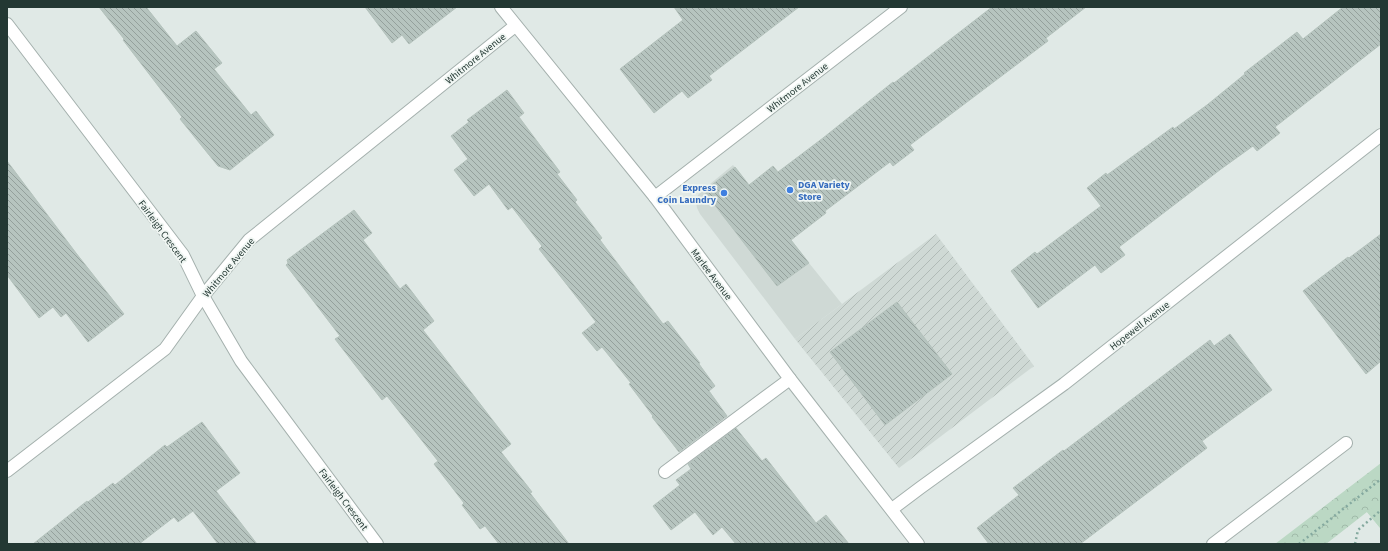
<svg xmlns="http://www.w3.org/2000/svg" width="1388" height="551" font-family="'Source Sans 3',sans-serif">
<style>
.built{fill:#cfd9d5}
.industrial{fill:url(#industrial-furrows)}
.park{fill:url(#park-crowns)}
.garden{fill:#bbd8c4}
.building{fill:url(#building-back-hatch);stroke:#b4c2bc}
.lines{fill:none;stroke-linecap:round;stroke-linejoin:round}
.service-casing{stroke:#a4b0ad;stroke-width:14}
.minor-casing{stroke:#a4b0ad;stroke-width:14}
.tertiary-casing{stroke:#a4b0ad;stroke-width:14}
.path{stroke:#84a99f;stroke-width:2.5;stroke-dasharray:2 3;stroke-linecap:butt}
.service{stroke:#fff;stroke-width:12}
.minor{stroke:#fff;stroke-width:12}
.tertiary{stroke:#fff;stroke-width:12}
.shop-dot{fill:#3f7fe0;stroke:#f0f6f3;stroke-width:1.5}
.labels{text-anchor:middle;stroke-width:3.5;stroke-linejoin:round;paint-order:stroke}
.street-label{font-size:10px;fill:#233833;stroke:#f0f6f3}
.shop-label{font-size:10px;font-weight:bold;fill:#366cbe;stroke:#f0f6f3;text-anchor:start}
</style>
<defs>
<pattern id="industrial-furrows" width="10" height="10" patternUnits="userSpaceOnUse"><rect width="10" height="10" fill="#cfd9d5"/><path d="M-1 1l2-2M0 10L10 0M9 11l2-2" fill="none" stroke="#b1bbb7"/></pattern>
<pattern id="park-crowns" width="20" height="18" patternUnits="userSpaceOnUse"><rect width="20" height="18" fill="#bbd8c4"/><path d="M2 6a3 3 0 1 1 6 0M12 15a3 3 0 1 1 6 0" fill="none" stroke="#a0baa9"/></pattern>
<pattern id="building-back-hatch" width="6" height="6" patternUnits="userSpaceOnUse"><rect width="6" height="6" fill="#b6c4bf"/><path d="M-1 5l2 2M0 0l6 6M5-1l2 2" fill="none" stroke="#94a09c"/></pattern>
</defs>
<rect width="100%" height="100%" fill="#e0e9e6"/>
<polygon class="built" points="733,165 809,263 842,304 795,339 700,214 697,208 696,202 698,195 704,189"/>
<polygon class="industrial" points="936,234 1034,366 899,468 795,339"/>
<polygon class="park" points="1381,463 1381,529 1367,512 1326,544 1275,544"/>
<polygon class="garden" points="1381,500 1381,529 1367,512"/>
<g class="building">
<polygon points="99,7 146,7 177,46 196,31 222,63 214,69 251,115 256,111 274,135 230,170 218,166 180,119 182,117 123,40 124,39"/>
<polygon points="365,7 457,7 409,44 402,35 392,43"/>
<polygon points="674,7 799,7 709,76 712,80 688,98 682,91 654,113 620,69 683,20"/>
<polygon points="992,7 1086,7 1046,38 1048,41 910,145 914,150 893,166 890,162 825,211 826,213 791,240 809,263 777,286 704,191 735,167 749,185 773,166 778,172 823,138 893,82 894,83"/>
<polygon points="1343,7 1381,7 1381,44 1275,127 1280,133 1257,151 1253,146 1221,169 1119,247 1125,255 1101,273 1095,265 1038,308 1011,271 1035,252 1037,254 1101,206 1087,188 1106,173 1107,175 1173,127 1174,129 1207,105 1245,74 1244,73 1297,32 1303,39"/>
<polygon points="507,90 524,113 519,117 560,172 557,174 577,200 575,202 602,238 600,240 663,324 668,321 700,363 699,364 715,386 709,391 727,416 679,452 652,417 653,416 629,384 631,383 602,347 597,351 582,333 596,322 539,249 542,246 512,207 508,210 489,184 474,196 454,170 468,159 451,136 469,122 467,120"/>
<polygon points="7,161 76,253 124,314 88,342 66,313 61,317 53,307 39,318 7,275"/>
<polygon points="354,210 372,233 363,240 400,289 406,284 434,321 423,330 511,444 501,452 532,492 530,493 569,544 499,544 485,526 480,529 462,505 464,503 434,464 438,461 387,396 382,400 335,339 340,336 286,265 288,263 287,260"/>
<polygon points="1381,234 1381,361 1366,374 1303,291 1348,257 1349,258"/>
<polygon points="897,302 952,374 885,425 830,352"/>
<polygon points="1230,334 1272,390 1202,441 1207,448 1080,544 989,544 977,528 1019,495 1013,488 1063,450 1064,451 1210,340 1214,346"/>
<polygon points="202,422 240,473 216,491 257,544 218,544 193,511 178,522 174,517 139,544 33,544 87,501 88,502 113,483 115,485 165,445 167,447"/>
<polygon points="736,428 762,461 766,458 816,523 826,515 849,544 736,544 722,527 713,535 695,512 671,530 653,506 680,485 676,480 691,469 688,464"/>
</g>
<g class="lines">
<g class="service-casing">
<g id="service">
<polyline points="665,472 790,379"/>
<polyline points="1213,544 1346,443"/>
</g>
</g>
<g class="minor-casing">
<g id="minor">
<polyline points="7,24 183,255 203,296 241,361 377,544"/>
<polyline points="655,197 901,7"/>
<polyline points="7,471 165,349 203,296 249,240 515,26"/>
<polyline points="892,509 920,488 1064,384 1381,135"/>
</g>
</g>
<g class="tertiary-casing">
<polyline id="tertiary" points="501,7 655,197 790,379 918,544"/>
</g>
<g class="path">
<polyline points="1299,544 1381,479"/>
<polyline points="1355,544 1358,530 1381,510"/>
</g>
<use href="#service" class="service"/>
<use href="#minor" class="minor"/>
<use href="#tertiary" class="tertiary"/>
</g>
<g class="shop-dot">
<circle cx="790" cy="190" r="4"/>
<circle cx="724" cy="193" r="4"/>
</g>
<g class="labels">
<g class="street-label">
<text transform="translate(475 58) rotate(-39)" y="4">Whitmore Avenue</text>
<text transform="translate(797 87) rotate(-38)" y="4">Whitmore Avenue</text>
<text transform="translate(163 231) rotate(54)" y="4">Fairleigh Crescent</text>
<text transform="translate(228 267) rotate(-50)" y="4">Whitmore Avenue</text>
<text transform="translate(712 274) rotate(53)" y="4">Marlee Avenue</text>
<text transform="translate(1139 325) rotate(-38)" y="4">Hopewell Avenue</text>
<text transform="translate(344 499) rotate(53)" y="4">Fairleigh Crescent</text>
</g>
<g class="shop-label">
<text x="798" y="188">DGA Variety<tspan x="798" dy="12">Store</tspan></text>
<text x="716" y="191" text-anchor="end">Express<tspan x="716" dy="12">Coin Laundry</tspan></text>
</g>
</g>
<rect width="1388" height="551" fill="none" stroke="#233833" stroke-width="16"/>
</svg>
